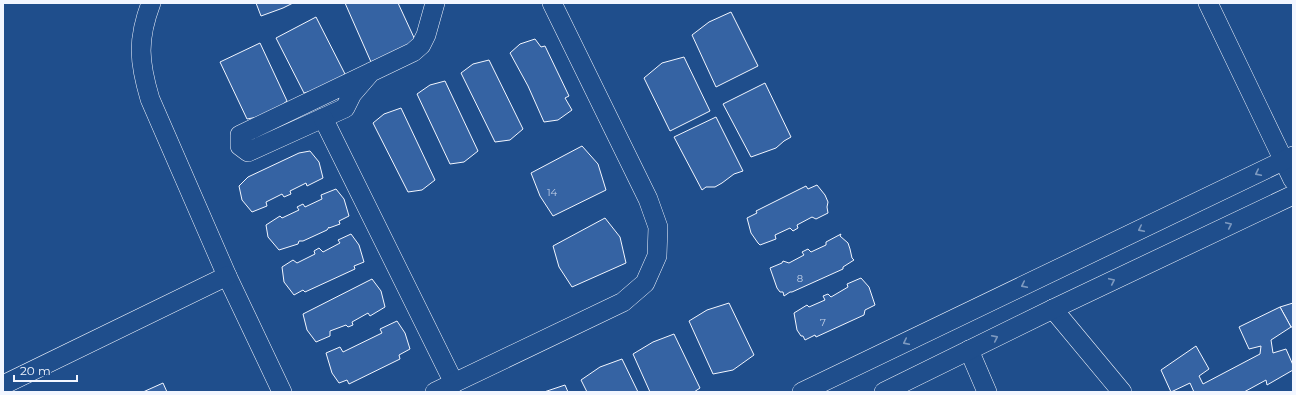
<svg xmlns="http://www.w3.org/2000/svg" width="1296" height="395" font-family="Montserrat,sans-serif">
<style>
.building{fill:#3563a3;stroke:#f2f6ff}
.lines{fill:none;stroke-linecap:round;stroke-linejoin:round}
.street-casing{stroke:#f2f6ff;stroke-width:20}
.street{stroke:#1f4e8c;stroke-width:19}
.oneway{stroke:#7e9ac0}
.labels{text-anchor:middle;stroke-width:3;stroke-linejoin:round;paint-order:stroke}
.number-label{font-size:10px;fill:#c3d1e8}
</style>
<rect width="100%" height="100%" fill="#1f4e8c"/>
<g class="building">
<polygon points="256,3 293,3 283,8 261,16"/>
<polygon points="345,3 398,3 416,42 371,62"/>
<polygon points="731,12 758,66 716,87 692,35 709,22"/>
<polygon points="316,17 345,74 326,87 304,93 276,38"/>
<polygon points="535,39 541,47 545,46 569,96 565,98 572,110 558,120 544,122 528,86 510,53 520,44"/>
<polygon points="260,43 287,101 269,115 247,119 220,62"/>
<polygon points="684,57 710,111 670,131 644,78 662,63"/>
<polygon points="489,60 523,129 510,140 495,142 461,73 473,64"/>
<polygon points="445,81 478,151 464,162 450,164 417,94 430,85"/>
<polygon points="765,83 791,137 784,141 776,148 751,157 723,104"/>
<polygon points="401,108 435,180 422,190 408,192 373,123 384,114"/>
<polygon points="716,117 743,171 734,174 722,183 715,187 706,187 702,190 674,137"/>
<polygon points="582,146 598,164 606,190 553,216 540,196 531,173"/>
<polygon points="310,151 319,162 323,178 307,186 306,183 290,191 291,194 284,197 282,194 266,202 267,206 252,212 242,200 239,186 248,177 299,153"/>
<polygon points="817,185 825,195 828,202 827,207 828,213 816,219 812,217 797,225 798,228 793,231 790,228 775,235 776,239 760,245 758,243 751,233 747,218 757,213 756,211 806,186 808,189"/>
<polygon points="336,189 344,199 349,216 339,221 340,224 329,228 329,227 327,230 303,241 299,241 298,244 279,250 268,237 266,225 280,216 282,218 299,210 297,207 303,204 305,207 322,199 321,195"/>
<polygon points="605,218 620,237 626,263 572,287 559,267 553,246"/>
<polygon points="351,234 359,245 364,262 354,266 355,269 305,292 303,290 294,295 284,282 282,267 293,260 297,263 315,254 314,251 319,248 323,252 340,243 338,240"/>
<polygon points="841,234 840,236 848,243 850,249 852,258 854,260 843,267 843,269 792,292 790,292 784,296 783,292 780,292 777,288 770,268 782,263 783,261 789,263 804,255 802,252 808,249 811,252 826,245 826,242"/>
<polygon points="861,278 869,287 875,305 865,310 864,315 816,337 815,335 805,340 803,336 801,336 797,330 794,313 807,305 809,307 825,300 823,296 828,294 831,297 848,287 847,284"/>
<polygon points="372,279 381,291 385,307 370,316 368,313 352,322 353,325 348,327 346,325 330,331 330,336 316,342 307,330 303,314"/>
<polygon points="729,303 754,355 733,370 713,374 689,321 707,310"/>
<polygon points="1293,303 1293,327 1291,327 1280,307"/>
<polygon points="1280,307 1291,327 1271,340 1273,353 1286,349 1293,365 1293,370 1267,385 1266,380 1244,392 1194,392 1190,383 1171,392 1161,370 1196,346 1209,369 1199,376 1203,384 1260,354 1261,346 1249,349 1239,327"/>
<polygon points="397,321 405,333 410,349 399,355 400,359 349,384 347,380 339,383 332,373 326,353 340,347 343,352 382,333 380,329"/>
<polygon points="674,334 700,388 694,392 650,392 633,354 653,342"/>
<polygon points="622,359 638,392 587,392 581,380 600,367"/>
<polygon points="163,383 167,392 143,392"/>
<polygon points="565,385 568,392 544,392"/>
</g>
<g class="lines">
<g class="street-casing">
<g id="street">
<path d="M 151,3 C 137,40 139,62 150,99 L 227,276 L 282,392"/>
<polyline points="1208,3 1293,180"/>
<polyline points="371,72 352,94 345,108 248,152 240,146 240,135 413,52 421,45 426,35 435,3"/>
<polyline points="323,118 454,383"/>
<polyline points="1053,309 1122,392"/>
<polyline points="969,350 987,392"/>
<polyline points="3,385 227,276"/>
<polyline points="435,392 623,302 645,283 657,256 658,227 648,199 552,3"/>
<polyline points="802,392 1293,156"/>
<polyline points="884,392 1053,309 1293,195"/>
</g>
</g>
<use href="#street" class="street"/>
</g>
<defs><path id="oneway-chevron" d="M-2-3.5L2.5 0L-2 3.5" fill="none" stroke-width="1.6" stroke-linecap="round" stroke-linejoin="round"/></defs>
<g class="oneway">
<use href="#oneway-chevron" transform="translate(1258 173) rotate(154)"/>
<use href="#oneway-chevron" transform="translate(1229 225) rotate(-25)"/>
<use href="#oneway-chevron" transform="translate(1141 229) rotate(154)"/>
<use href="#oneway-chevron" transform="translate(1112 281) rotate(-25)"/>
<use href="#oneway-chevron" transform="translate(1024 285) rotate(154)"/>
<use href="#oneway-chevron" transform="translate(995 338) rotate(-26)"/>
<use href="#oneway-chevron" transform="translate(906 342) rotate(154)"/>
</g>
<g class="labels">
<g class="number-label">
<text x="552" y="196">14</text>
<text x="800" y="282">8</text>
<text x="823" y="326">7</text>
</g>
</g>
<rect width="1296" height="395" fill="none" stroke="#f2f6ff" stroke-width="8"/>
<path d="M14 375v6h63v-6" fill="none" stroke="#f2f6ff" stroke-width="2"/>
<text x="20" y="375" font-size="12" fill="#f2f6ff" stroke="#1f4e8c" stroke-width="3" paint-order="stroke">20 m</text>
</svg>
